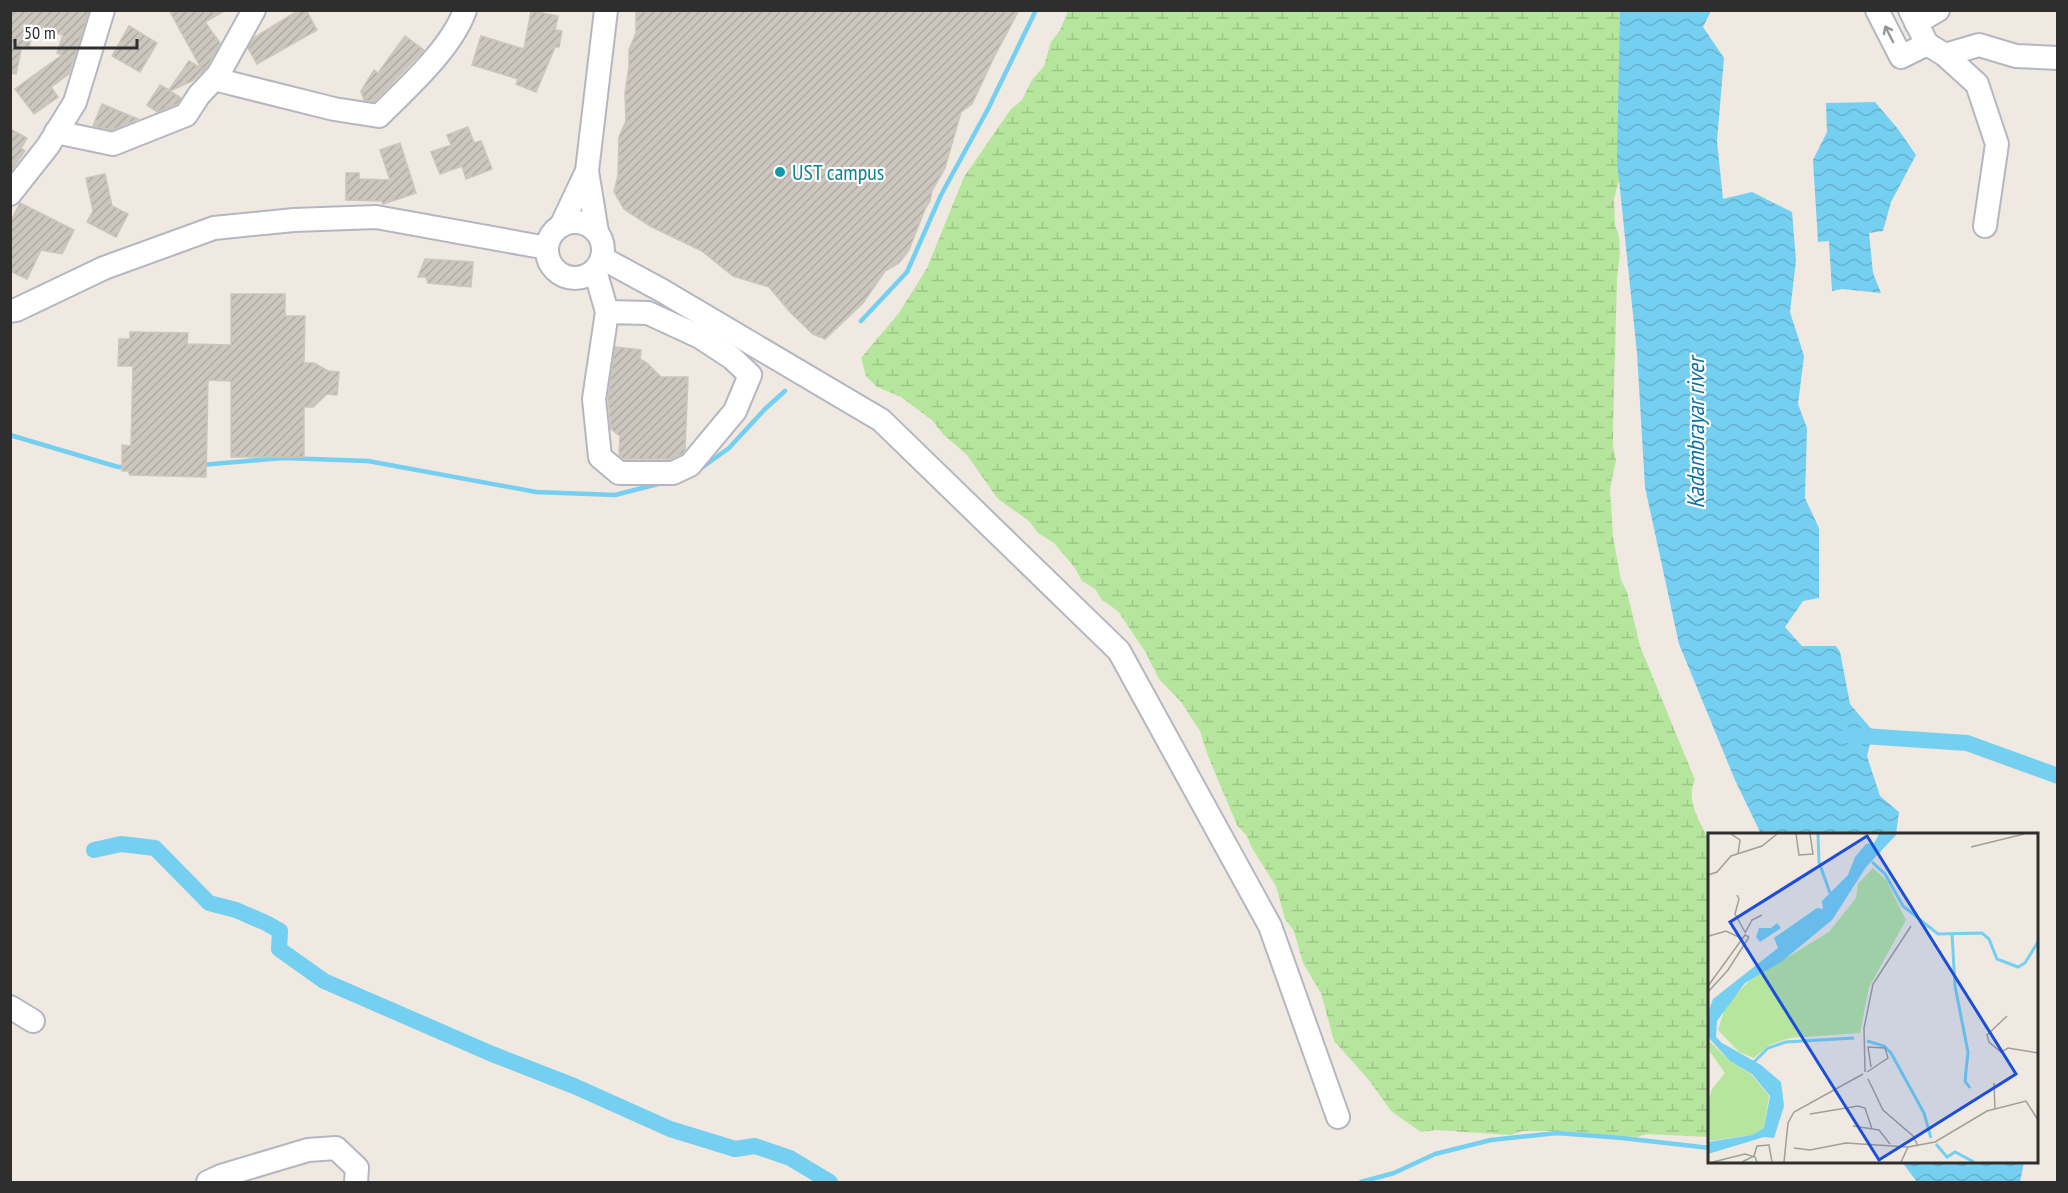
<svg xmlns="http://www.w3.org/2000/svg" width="2068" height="1193" font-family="'PT Sans Narrow',sans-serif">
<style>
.wetland{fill:url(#wetland-marsh)}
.water{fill:url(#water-waves)}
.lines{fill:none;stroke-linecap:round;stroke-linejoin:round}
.stream{stroke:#75cff0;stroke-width:4.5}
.canal{stroke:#75cff0;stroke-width:16}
.building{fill:url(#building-hatch);stroke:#cbc5ba;stroke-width:1.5}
.minor-casing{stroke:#b4b7c1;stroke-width:26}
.minor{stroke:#fff;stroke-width:22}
.oneway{stroke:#969696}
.culture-dot{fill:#0f9aa8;stroke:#fff;stroke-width:2}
.labels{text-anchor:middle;stroke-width:4.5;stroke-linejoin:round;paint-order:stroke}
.culture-label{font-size:22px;fill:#0d838f;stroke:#fff;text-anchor:start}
.water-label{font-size:24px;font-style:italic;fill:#0d6fa3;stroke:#fff}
.inset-river{fill:none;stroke:#75cff0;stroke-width:3}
.inset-road{fill:none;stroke:#a29e99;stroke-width:1.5}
.view{fill:#1d4ed8;fill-opacity:0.15;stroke:#1d4ed8;stroke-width:3}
.inset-edge{fill:none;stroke:#2e2e2e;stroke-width:3}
</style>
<defs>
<pattern id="wetland-marsh" width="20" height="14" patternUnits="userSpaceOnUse" patternTransform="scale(1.5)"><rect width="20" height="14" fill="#b6e59e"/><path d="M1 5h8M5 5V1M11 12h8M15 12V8" fill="none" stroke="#9dc588"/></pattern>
<pattern id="water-waves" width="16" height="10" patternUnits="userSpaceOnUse" patternTransform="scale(1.5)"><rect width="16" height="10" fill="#75cff0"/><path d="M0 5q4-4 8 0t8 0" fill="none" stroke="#66b2ce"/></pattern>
<pattern id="building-hatch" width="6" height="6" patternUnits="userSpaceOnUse" patternTransform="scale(1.5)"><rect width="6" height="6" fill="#cbc7bf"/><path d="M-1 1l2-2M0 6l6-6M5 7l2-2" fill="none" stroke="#afaba4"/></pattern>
</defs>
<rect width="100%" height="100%" fill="#efe9e1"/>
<path class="wetland" d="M 1068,11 L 1630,11 L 1636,171 L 1618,183 L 1614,199 L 1615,225 L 1619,236 L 1620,253 L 1617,278 L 1613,427 L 1613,447 L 1616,460 L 1610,488 L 1613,537 L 1621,580 L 1627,592 L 1640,646 L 1695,780 C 1685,800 1700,822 1709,840 L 1709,1137 L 1647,1134 L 1637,1137 L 1557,1131 L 1522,1131 L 1511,1135 L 1435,1130 L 1421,1132 L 1391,1111 L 1369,1080 L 1334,1041 L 1321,993 L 1303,963 L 1294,931 L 1285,919 L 1276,886 L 1252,848 L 1247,836 L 1237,825 L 1208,756 L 1200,731 L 1181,702 L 1159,679 L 1146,653 L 1118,611 L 1102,600 L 1095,589 L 1082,581 L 1075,568 L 1054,543 L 1038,533 L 1029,521 L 998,499 L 967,455 L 943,434 L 932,420 L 901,397 L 877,387 L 866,376 L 861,358 L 899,313 L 927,268 L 964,177 L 1011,109 L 1022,100 L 1032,80 L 1044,66 L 1051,42 L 1060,30 Z"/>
<g class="water">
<polygon points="1620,11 1711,11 1703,27 1724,58 1717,141 1723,199 1752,192 1792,212 1796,260 1790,312 1804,356 1798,404 1807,428 1805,498 1819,528 1819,598 1803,601 1785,627 1802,646 1836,646 1840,652 1850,704 1873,731 1867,756 1880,796 1899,812 1896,834 1761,834 1735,780 1679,644 1645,487 1637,353 1617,161"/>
<polygon points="1875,102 1898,129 1916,155 1891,202 1883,231 1869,233 1873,273 1881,293 1842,289 1832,291 1829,241 1818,242 1813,160 1827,132 1826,103"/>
<polygon points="1902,1162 2024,1162 2020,1182 1917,1182"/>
</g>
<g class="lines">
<g class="stream">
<polyline points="861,321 907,272 941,195 988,109 1036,10"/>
<polyline points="10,435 118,467 126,467"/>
<polyline points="201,465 283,458 368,461 536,492 615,495 662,483"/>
<polyline points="700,469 729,448 765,409 785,391"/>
<polyline points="1361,1182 1394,1173 1435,1154 1491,1140 1557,1133 1622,1138 1710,1148"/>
</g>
<g class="canal">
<polyline points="1848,735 1967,743 2058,776"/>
<polyline points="94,850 121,844 155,848 209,903 236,910 266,923 280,931 279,949 324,981 492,1054 574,1086 670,1129 735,1149 755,1146 790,1158 830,1182"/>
</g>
</g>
<g class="building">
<polygon points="10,10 89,10 69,74 51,87 58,97 34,114 15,89 62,55 57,53 63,35 34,26 29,47 22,45 16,74 10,73"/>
<polygon points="169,10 226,10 205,22 220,43 207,67 192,81 170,91 181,98 177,104 157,112 147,105 160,85 169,90 189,61 201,68"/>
<polygon points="299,10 306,10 317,30 257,64 248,48 255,37"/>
<polygon points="636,10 1019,10 994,57 972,104 961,112 945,168 932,191 930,201 925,209 909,250 899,263 885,271 863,303 825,339 813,334 790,312 769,287 733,276 702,251 650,226 624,209 614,192 618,176 619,137 626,121 625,93 629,66 629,50 636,33"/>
<polygon points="531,11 558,16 555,30 562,31 559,47 555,47 536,92 516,84 518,79 472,65 481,36 524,49"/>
<polygon points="129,26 157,43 140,72 112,56"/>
<polygon points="405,36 424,50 374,102 364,100 361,91 374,70 378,73"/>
<polygon points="102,104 138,119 112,130 93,126"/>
<polygon points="468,127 474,143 481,141 492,169 466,179 462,166 440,174 431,152 451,145 447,135"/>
<polygon points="10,129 27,138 21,148 25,151 10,172"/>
<polygon points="400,143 416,193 383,204 382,201 346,200 346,173 359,173 359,179 390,180 380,150"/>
<polygon points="105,174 112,206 128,214 116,237 87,222 93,211 86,178"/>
<polygon points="20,203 74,230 62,254 41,250 27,279 10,271 10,223"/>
<polygon points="425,259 473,262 471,287 428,283 426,277 418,277"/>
<polygon points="231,294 285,294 285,316 305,316 304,363 314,363 328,371 339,372 337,395 327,394 313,407 304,407 304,457 231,457 231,381 208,380 206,477 130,475 128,471 122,471 122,445 131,446 133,366 118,366 119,339 130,339 130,332 188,333 187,344 231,345"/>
<polygon points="615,347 641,350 640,359 647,363 661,377 688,377 685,450 682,454 670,459 624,459 619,455 620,436 611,429 608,399"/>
</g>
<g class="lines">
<g class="minor-casing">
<g id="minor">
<polyline points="1877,10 1901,57 1927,44 1910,10"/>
<polyline points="1916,23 1938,10"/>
<polyline points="1927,44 1945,55 1977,84 1997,144 1985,226"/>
<polyline points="1945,55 1979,45 2016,56 2058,58"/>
<path d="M 214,79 L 334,109 L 379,116 C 407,88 452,48 465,10"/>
<polyline points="56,132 113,144 186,115 199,95 218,75 254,10"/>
<polyline points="10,194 48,146 75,102 103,10"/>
<circle cx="575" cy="250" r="28"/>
<polyline points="561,226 587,171"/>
<polyline points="597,232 587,171 606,10"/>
<polyline points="602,258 661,290 881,420 1119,651 1270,926 1338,1117"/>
<polyline points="595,270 607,312 594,399 600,457 619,473 673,473 690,465 735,411 750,375 732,358 700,337 648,313 607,312"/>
<polyline points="10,311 16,310 104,268 214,228 294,220 376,217 547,248"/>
<polyline points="10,1007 33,1021"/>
<polyline points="208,1182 221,1176 308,1150 336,1148 357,1168 356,1182"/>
</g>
</g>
<use href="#minor" class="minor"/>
</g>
<defs><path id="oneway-shaft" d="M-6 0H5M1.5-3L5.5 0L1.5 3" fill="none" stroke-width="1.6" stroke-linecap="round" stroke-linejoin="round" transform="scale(1.5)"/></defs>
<use class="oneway" href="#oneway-shaft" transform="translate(1889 34) rotate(-117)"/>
<circle class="culture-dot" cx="780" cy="172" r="6"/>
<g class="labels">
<g class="culture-label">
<text x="792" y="180">UST campus</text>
</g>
<g class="water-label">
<text transform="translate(1696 433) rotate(-90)" y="8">Kadambrayar river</text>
</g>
</g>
<g transform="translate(1708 833)">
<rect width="330" height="330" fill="#efe9e1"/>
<path d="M 0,207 L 22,228 L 43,241 L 61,263 L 56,295 L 44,302 L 0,308 L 0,270 L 4,256 L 17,240 L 0,216 Z" fill="#b6e59e"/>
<path d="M 165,35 L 178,47 L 198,87 L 161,154 L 152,200 L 82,205 L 61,212 L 46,225 L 31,219 L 10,197 L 18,172 L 42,147 L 121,99 L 148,65 L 150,51 Z" fill="#b6e59e"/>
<path d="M 171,1 L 189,1 L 158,34 L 124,87 L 73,129 L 37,150 L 9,188 L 8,204 L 14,210 L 53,232 L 73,249 L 76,273 L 66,305 L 56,304 L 0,321 L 0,309 L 44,302 L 56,295 L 62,263 L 44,241 L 22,228 L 0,204 L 0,180 L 5,166 L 70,115 L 66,105 L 109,75 L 115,76 L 114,68 L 140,42 L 147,24 L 158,11 L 166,10 ZM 69,90 L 73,95 L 52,109 L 48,104 L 51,95 L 63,95 Z" fill="#75cff0"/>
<path class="inset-river" d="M 110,1 L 111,29 L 122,60M 164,29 L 177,41 L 195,73 L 230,101 L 274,100 L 281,106 L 289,126 L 310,134 L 317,130 L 330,109M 244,101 L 247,153 L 260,219 L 257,248 L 262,255M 159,208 L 176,213 L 183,220 L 216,280 L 223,305M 46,229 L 60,215 L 78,209 L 146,205M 228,311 L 239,324 L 247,319 L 266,329"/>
<path class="inset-road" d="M 23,1 L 32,7 L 30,21M 88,1 L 91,22 L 105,21 L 102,1M 263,14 L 316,1M 0,42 L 9,39 L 23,23 L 54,13 L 69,1M 29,62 L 31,66 L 27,81 L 37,99M 37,100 L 44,87 L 54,82M 1,103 L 18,98 L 35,106M 0,153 L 37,102 L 41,104M 0,159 L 20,137 L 41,104M 299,183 L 279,202 L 281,209 L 293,219 L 300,215 L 330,220M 157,239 L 156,195 L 165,151 L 203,93M 159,239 L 180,225 L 177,215 L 160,214 L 163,234M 160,246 L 175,277 L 205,303 L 210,313M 286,250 L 287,276M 102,281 L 150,273 L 157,275 L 164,296M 145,293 L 171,297 L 182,311M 86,315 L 102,317 L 138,310 L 200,314M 5,329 L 37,321 L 47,324 L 49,329M 34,329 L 46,323 L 49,313 L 61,312 L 64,329M 76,329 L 80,290 L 86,279 L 155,241M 193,329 L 200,314 L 227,309 L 279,278 L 318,268 L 330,287"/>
<path class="view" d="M 159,3 L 308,241 L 171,327 L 22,89 Z"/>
<rect width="330" height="330" class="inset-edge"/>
</g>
<rect width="2068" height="1193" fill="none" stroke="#2e2e2e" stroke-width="24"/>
<path d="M15 39v9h122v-9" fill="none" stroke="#2e2e2e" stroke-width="3"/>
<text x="24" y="39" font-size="18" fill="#2e2e2e" stroke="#ffffff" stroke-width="4.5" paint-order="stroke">50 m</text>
</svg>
